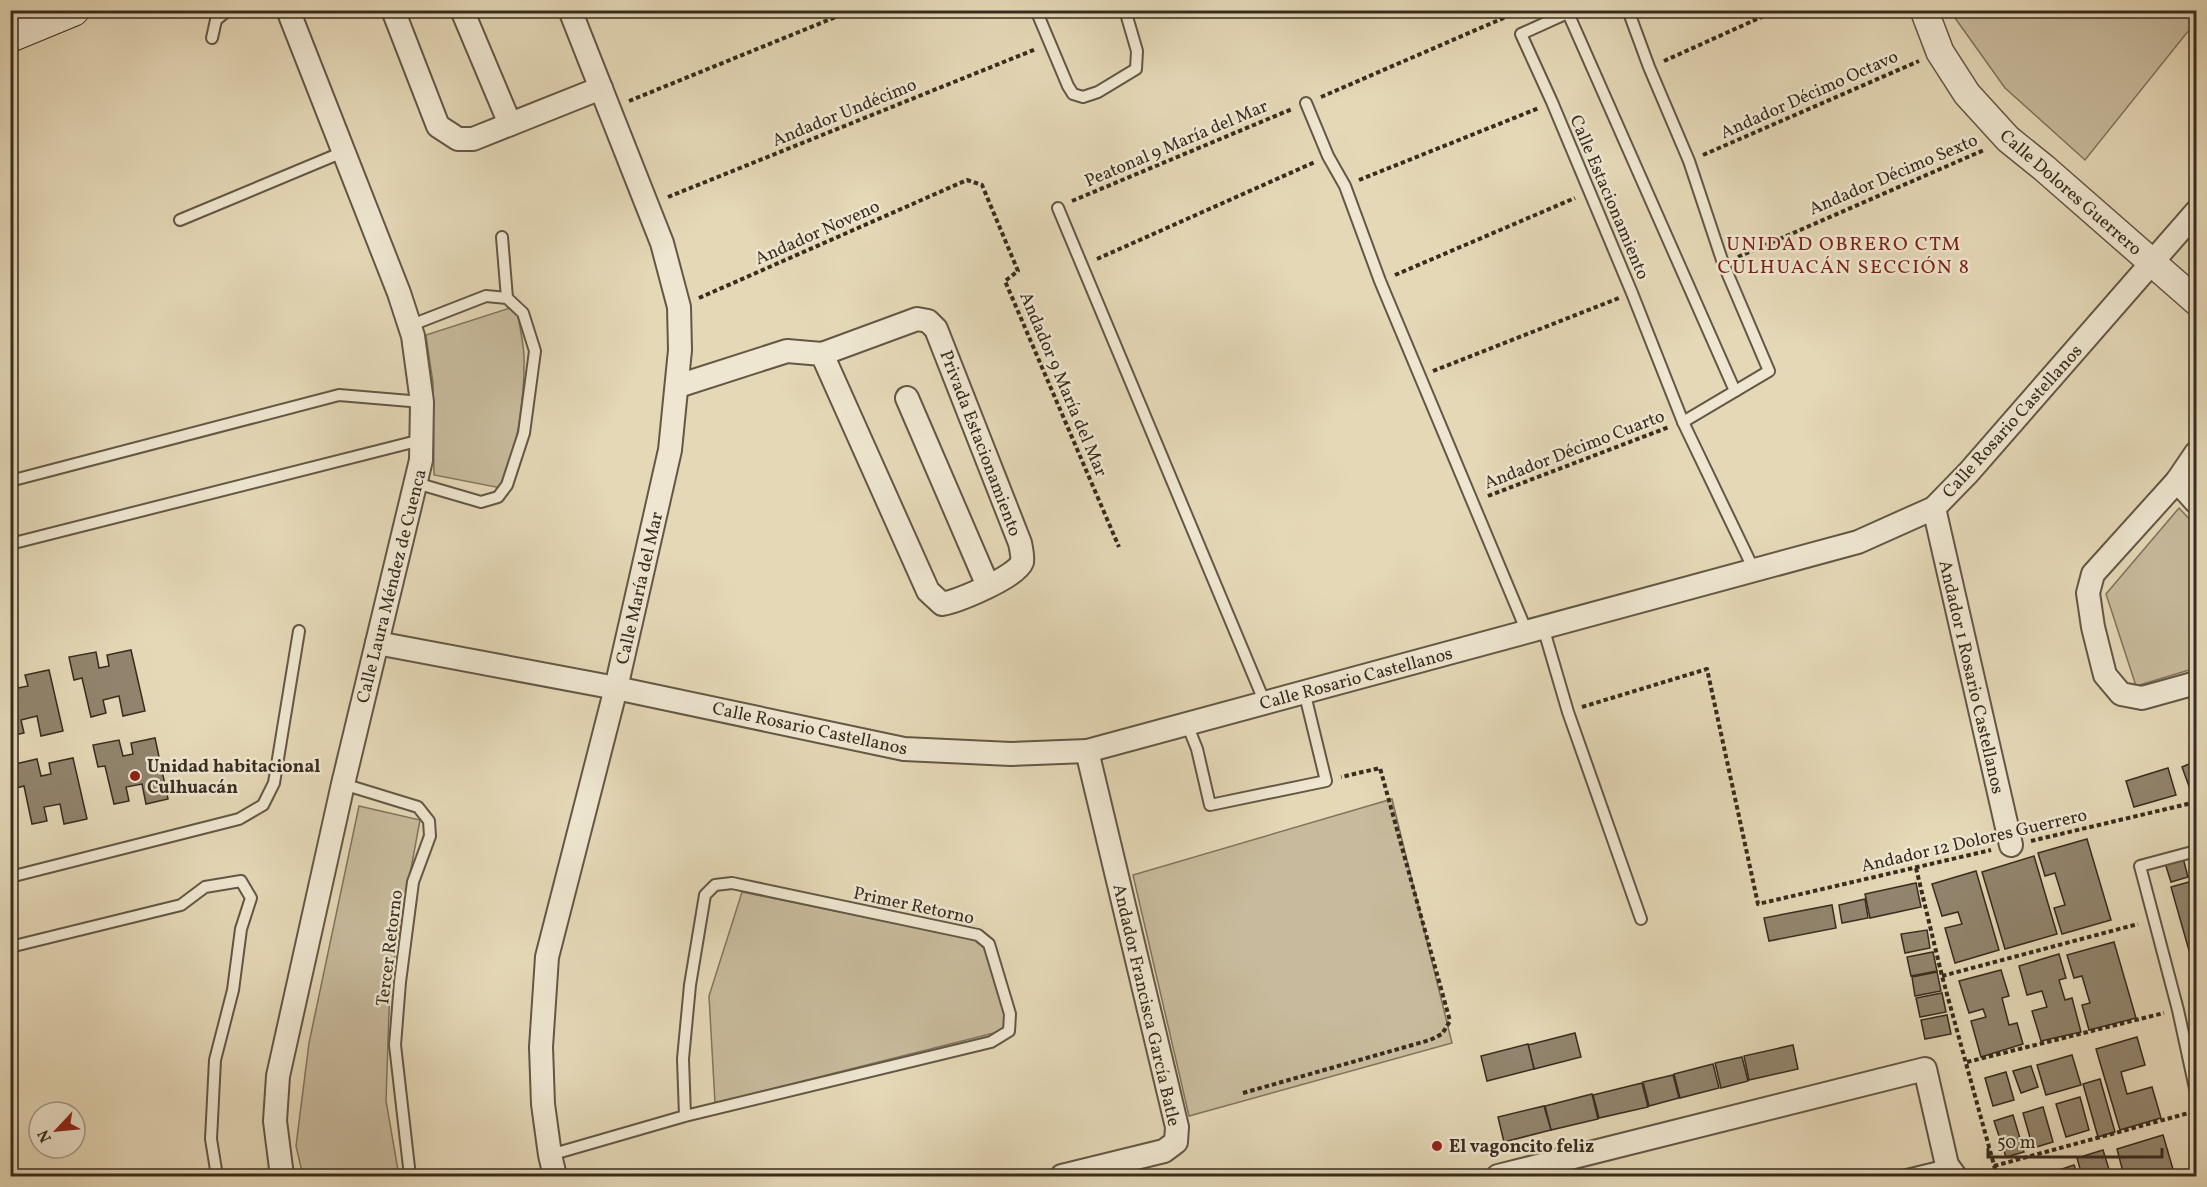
<svg xmlns="http://www.w3.org/2000/svg" width="2207" height="1187" font-family="Vollkorn,serif">
<style>
.green{fill:#c8bb9d;stroke:#80745e;stroke-width:1.5}
.building{fill:#92856e;stroke:#382c1f;stroke-width:1.5}
.lines{fill:none;stroke-linecap:round;stroke-linejoin:round}
.service-casing{stroke:#635745;stroke-width:14}
.minor-casing{stroke:#635745;stroke-width:26}
.tertiary-casing{stroke:#635745;stroke-width:30}
.secondary-casing{stroke:#382c1f;stroke-width:34}
.path{stroke:#382c1f;stroke-width:4;stroke-dasharray:4.5 3;stroke-linecap:butt}
.service{stroke:#eee6d0;stroke-width:10}
.minor{stroke:#eee6d0;stroke-width:22}
.tertiary{stroke:#eee6d0;stroke-width:27}
.secondary{stroke:#eee6d0;stroke-width:32}
.poi-dot{fill:#8f2418;stroke:#eee6d0;stroke-width:2}
.labels{text-anchor:middle;stroke-width:5;stroke-linejoin:round;paint-order:stroke}
.street-label{font-size:18px;fill:#382c1f;stroke:#eee6d0}
.poi-label{font-size:18px;font-weight:bold;fill:#382c1f;stroke:#eee6d0;text-anchor:start}
.neighbourhood-label{font-size:20px;letter-spacing:1.5px;fill:#7a1f14;stroke:#eee6d0}
</style>
<rect width="100%" height="100%" fill="#e5d8b7"/>
<filter id="stains"><feTurbulence type="fractalNoise" baseFrequency=".00333" numOctaves="4"/><feColorMatrix values="0 0 0 0 .2 0 0 0 0 .09 0 0 0 0 .02 0 0 0 .5 -.17"/></filter>
<radialGradient id="worn" r=".72"><stop offset=".6" stop-color="#630" stop-opacity="0"/><stop offset="1" stop-color="#630" stop-opacity=".3"/></radialGradient>
<g class="green">
<polygon points="1950,11 2196,11 2196,23 2185,35 2085,160 2005,88"/>
<path d="M 516,306 C 519,322 523,339 524,356 C 525,401 516,445 506,489 L 434,475 L 433,383 L 426,335 Z"/>
<polygon points="2179,508 2196,526 2196,668 2136,686 2106,594"/>
<polygon points="1392,799 1452,1043 1189,1116 1133,875"/>
<polygon points="359,806 420,820 390,982 386,1101 399,1176 303,1176 296,1146 309,1043"/>
<polygon points="742,892 986,942 1010,1029 715,1103 709,996"/>
</g>
<g class="building">
<polygon points="131,650 145,711 123,716 119,696 103,700 106,713 91,717 82,678 74,680 69,657 96,652 99,668 109,666 107,655"/>
<polygon points="49,670 63,731 41,736 37,716 21,720 24,733 10,736 10,672 14,672 18,688 28,686 25,675"/>
<polygon points="155,738 168,799 146,804 142,784 126,787 129,801 114,804 105,766 98,767 93,745 119,740 123,756 133,754 131,743"/>
<polygon points="73,758 87,819 64,824 60,804 44,807 47,821 32,824 24,786 16,788 11,765 37,759 41,776 51,774 49,763"/>
<polygon points="2196,761 2196,787 2190,789 2182,767"/>
<polygon points="2168,768 2176,795 2134,807 2126,781"/>
<polygon points="2087,839 2111,920 2062,934 2054,908 2065,905 2055,873 2045,876 2038,853"/>
<polygon points="2034,856 2057,934 2005,949 1982,872"/>
<polygon points="2183,858 2188,877 2171,882 2165,863"/>
<polygon points="1976,871 1999,950 1955,963 1945,928 1962,924 1958,912 1942,916 1932,884"/>
<polygon points="2189,882 2196,907 2196,952 2190,954 2171,887"/>
<polygon points="1916,883 1921,907 1870,918 1865,894"/>
<polygon points="1865,899 1868,918 1842,923 1839,905"/>
<polygon points="1832,905 1836,928 1769,941 1764,918"/>
<polygon points="1927,930 1930,948 1905,953 1901,934"/>
<polygon points="2114,942 2136,1018 2089,1030 2082,1005 2090,1003 2082,976 2074,978 2067,955"/>
<polygon points="1933,952 1937,971 1911,976 1907,957"/>
<polygon points="2059,954 2066,978 2059,980 2065,1000 2072,998 2081,1032 2041,1041 2032,1011 2047,1007 2042,991 2027,995 2019,966"/>
<polygon points="2001,970 2009,996 2002,998 2009,1025 2017,1023 2023,1044 1981,1057 1971,1021 1986,1017 1983,1009 1969,1013 1959,981"/>
<polygon points="1937,972 1941,991 1915,996 1912,977"/>
<polygon points="1942,993 1946,1012 1920,1017 1916,998"/>
<polygon points="1947,1015 1951,1034 1925,1039 1921,1020"/>
<polygon points="1575,1033 1581,1057 1534,1069 1528,1045"/>
<polygon points="2137,1037 2145,1065 2121,1072 2127,1094 2152,1087 2161,1118 2120,1130 2096,1049"/>
<polygon points="1528,1044 1534,1069 1487,1081 1481,1056"/>
<polygon points="1793,1045 1798,1069 1749,1080 1744,1056"/>
<polygon points="2072,1055 2081,1085 2046,1095 2037,1065"/>
<polygon points="1742,1057 1748,1081 1721,1088 1715,1063"/>
<polygon points="1713,1064 1719,1088 1680,1098 1674,1074"/>
<polygon points="2031,1066 2038,1087 2021,1093 2013,1071"/>
<polygon points="2006,1072 2014,1100 1993,1106 1985,1078"/>
<polygon points="1673,1075 1679,1098 1649,1106 1643,1082"/>
<polygon points="2100,1079 2115,1132 2098,1137 2083,1084"/>
<polygon points="1642,1083 1648,1107 1599,1118 1593,1095"/>
<polygon points="1592,1094 1598,1119 1551,1130 1545,1106"/>
<polygon points="2080,1097 2089,1130 2066,1137 2056,1104"/>
<polygon points="1544,1106 1551,1130 1504,1142 1498,1117"/>
<polygon points="2043,1107 2053,1142 2033,1148 2023,1113"/>
<polygon points="2013,1115 2024,1152 2006,1157 1994,1121"/>
<polygon points="2163,1135 2175,1176 2139,1176 2138,1172 2124,1176 2117,1149"/>
<polygon points="2103,1150 2111,1176 2082,1176 2077,1158"/>
<polygon points="2074,1165 2078,1176 2058,1176 2056,1171"/>
</g>
<g class="lines">
<g class="service-casing">
<g id="service">
<polyline points="1036,10 1068,86 1073,94 1083,97 1098,92 1136,69 1137,51 1125,10"/>
<polyline points="1574,10 1521,34 1552,102 1632,293 1683,422 1754,570"/>
<polyline points="1628,10 1649,67 1689,161 1723,263 1769,371 1683,422"/>
<polyline points="1568,13 1735,391"/>
<polyline points="212,38 216,20 228,10"/>
<polyline points="1306,103 1328,156 1345,186 1380,281 1527,632"/>
<polyline points="1058,208 1265,703"/>
<polyline points="180,220 343,152"/>
<polyline points="502,237 507,298"/>
<polyline points="409,326 486,296 507,298 523,313 535,351 524,433 507,485 498,497 481,502 416,483"/>
<polyline points="10,481 339,395 422,402"/>
<polyline points="10,544 421,440"/>
<polyline points="1543,627 1568,712 1641,919"/>
<polyline points="1187,724 1197,749 1210,805 1326,781 1304,691"/>
<polyline points="343,784 418,807 429,821 430,836 413,882 400,982 395,1045 410,1176"/>
<polyline points="2196,851 2140,866 2178,1010 2196,1093"/>
<polyline points="10,877 239,819 263,805 274,783 299,631"/>
<polyline points="10,947 181,905 205,887 241,881 251,898 241,929 233,990 215,1060 211,1139 217,1176"/>
<polyline points="550,1155 685,1116 991,1042 1009,1031 1010,1014 989,944 978,935 732,883 715,885 705,895 690,985 683,1059 685,1116"/>
<polyline points="1902,1176 1947,1165"/>
</g>
</g>
<g class="minor-casing">
<g id="minor">
<polyline points="393,10 438,126 458,139 473,139 601,88"/>
<polyline points="462,10 510,124"/>
<path d="M 678,386 L 787,351 L 822,354 L 917,319 L 928,321 L 936,329 L 1020,543 C 1021,548 1023,557 1022,562 C 1017,577 958,601 942,604 L 928,591 L 822,354"/>
<polyline points="907,398 988,586"/>
<polyline points="2196,453 2177,481 2093,574 2088,593 2093,627 2105,675 2121,694 2142,698 2196,683"/>
<polyline points="2177,481 2196,502"/>
<polyline points="1934,508 2011,845"/>
<polyline points="377,643 616,688 904,749 1011,754 1087,751 1858,542 1934,508 1969,472 2196,212"/>
<polyline points="282,1176 275,1121 278,1076 343,784 421,460 422,402 413,336 399,293 288,10"/>
<polyline points="555,1176 550,1155 543,1104 541,1047 547,957 616,688 670,450 680,350 679,307 662,243 570,10"/>
<polyline points="1062,1176 1164,1151 1176,1142 1177,1127 1087,751"/>
<polyline points="1498,1176 1925,1069 1947,1165 1955,1176"/>
</g>
</g>
<g class="tertiary-casing">
<polyline id="tertiary" points="1924,10 1940,52 1967,94 2008,139 2044,168 2196,301"/>
</g>
<g class="secondary-casing">
<polyline id="secondary" points="10,36 73,10"/>
</g>
<g class="path">
<polyline points="1664,61 1777,10"/>
<polyline points="1321,97 1522,10"/>
<polyline points="629,101 853,10"/>
<polyline points="1703,155 1919,61"/>
<polyline points="1359,180 1539,108"/>
<polyline points="668,197 1036,49"/>
<polyline points="1072,201 1292,109"/>
<polyline points="1738,257 1984,150"/>
<polyline points="1097,259 1315,162"/>
<polyline points="1395,275 1575,198"/>
<polyline points="699,298 967,180 982,185 1018,271 1005,281 1119,547"/>
<polyline points="1433,371 1619,298"/>
<polyline points="1488,496 1669,427"/>
<polyline points="1582,707 1707,669 1758,904 1991,850"/>
<polyline points="2031,841 2196,802"/>
<polyline points="1916,868 1942,976 1997,1176"/>
<polyline points="1942,976 2138,924"/>
<polyline points="1967,1062 2164,1013"/>
<polyline points="1243,1093 1430,1040 1442,1034 1450,1021 1380,768 1341,777"/>
<polyline points="1994,1166 2196,1111"/>
</g>
<use href="#service" class="service"/>
<use href="#minor" class="minor"/>
<use href="#tertiary" class="tertiary"/>
<use href="#secondary" class="secondary"/>
</g>
<g class="poi-dot">
<circle cx="135" cy="776" r="6"/>
<circle cx="1437" cy="1146" r="6"/>
</g>
<g class="labels">
<g class="street-label">
<text transform="translate(1809 94) rotate(-24)" y="6">Andador Décimo Octavo</text>
<text transform="translate(844 112) rotate(-22)" y="6">Andador Undécimo</text>
<text transform="translate(1176 143) rotate(-23)" y="6">Peatonal 9 María del Mar</text>
<text transform="translate(1893 174) rotate(-23)" y="6">Andador Décimo Sexto</text>
<text transform="translate(2071 192) rotate(41)" y="6">Calle Dolores Guerrero</text>
<text transform="translate(1610 197) rotate(67)" y="6">Calle Estacionamiento</text>
<text transform="translate(817 232) rotate(-24)" y="6">Andador Noveno</text>
<text transform="translate(1064 384) rotate(67)" y="6">Andador 9 María del Mar</text>
<text transform="translate(2012 421) rotate(-48)" y="6">Calle Rosario Castellanos</text>
<text transform="translate(981 443) rotate(69)" y="6">Privada Estacionamiento</text>
<text transform="translate(1574 449) rotate(-21)" y="6">Andador Décimo Cuarto</text>
<text transform="translate(391 586) rotate(-76)" y="6">Calle Laura Méndez de Cuenca</text>
<text transform="translate(639 588) rotate(-77)" y="6">Calle María del Mar</text>
<text transform="translate(1972 677) rotate(77)" y="6">Andador 1 Rosario Castellanos</text>
<text transform="translate(1356 678) rotate(-15)" y="6">Calle Rosario Castellanos</text>
<text transform="translate(810 728) rotate(12)" y="6">Calle Rosario Castellanos</text>
<text transform="translate(1974 840) rotate(-13)" y="6">Andador 12 Dolores Guerrero</text>
<text transform="translate(914 905) rotate(12)" y="6">Primer Retorno</text>
<text transform="translate(389 948) rotate(-83)" y="6">Tercer Retorno</text>
<text transform="translate(1147 1005) rotate(77)" y="6">Andador Francisca García Batle</text>
</g>
<g class="poi-label">
<text x="147" y="772">Unidad habitacional<tspan x="147" dy="21">Culhuacán</tspan></text>
<text x="1449" y="1152">El vagoncito feliz</text>
</g>
<g class="neighbourhood-label">
<text x="1844" y="250">UNIDAD OBRERO CTM<tspan x="1844" dy="23">CULHUACÁN SECCIÓN 8</tspan></text>
</g>
</g>
<rect width="2207" height="1187" fill="none" stroke="#e5d8b7" stroke-width="36"/>
<rect x="12" y="12" width="2183" height="1163" fill="none" stroke="#382c1f" stroke-width="3"/>
<rect x="18" y="18" width="2171" height="1151" fill="none" stroke="#382c1f" stroke-width="1.5"/>
<g transform="translate(57 1130) rotate(244)"><circle r="28" fill="#eee6d0" stroke="#a59c89" stroke-width="1.5"/>
<path d="M0-4.5L10 22L0 15L-10 22Z" fill="#8f2418"/>
<text y="-9" font-size="16" font-weight="bold" text-anchor="middle" fill="#382c1f">N</text>
</g>
<path d="M1988 1148v9h174v-9" fill="none" stroke="#382c1f" stroke-width="3"/>
<text x="1997" y="1148" font-size="18" fill="#382c1f" stroke="#eee6d0" stroke-width="4.5" paint-order="stroke">50 m</text>
<rect width="100%" height="100%" filter="url(#stains)"/>
<rect width="100%" height="100%" fill="url(#worn)"/>
</svg>
